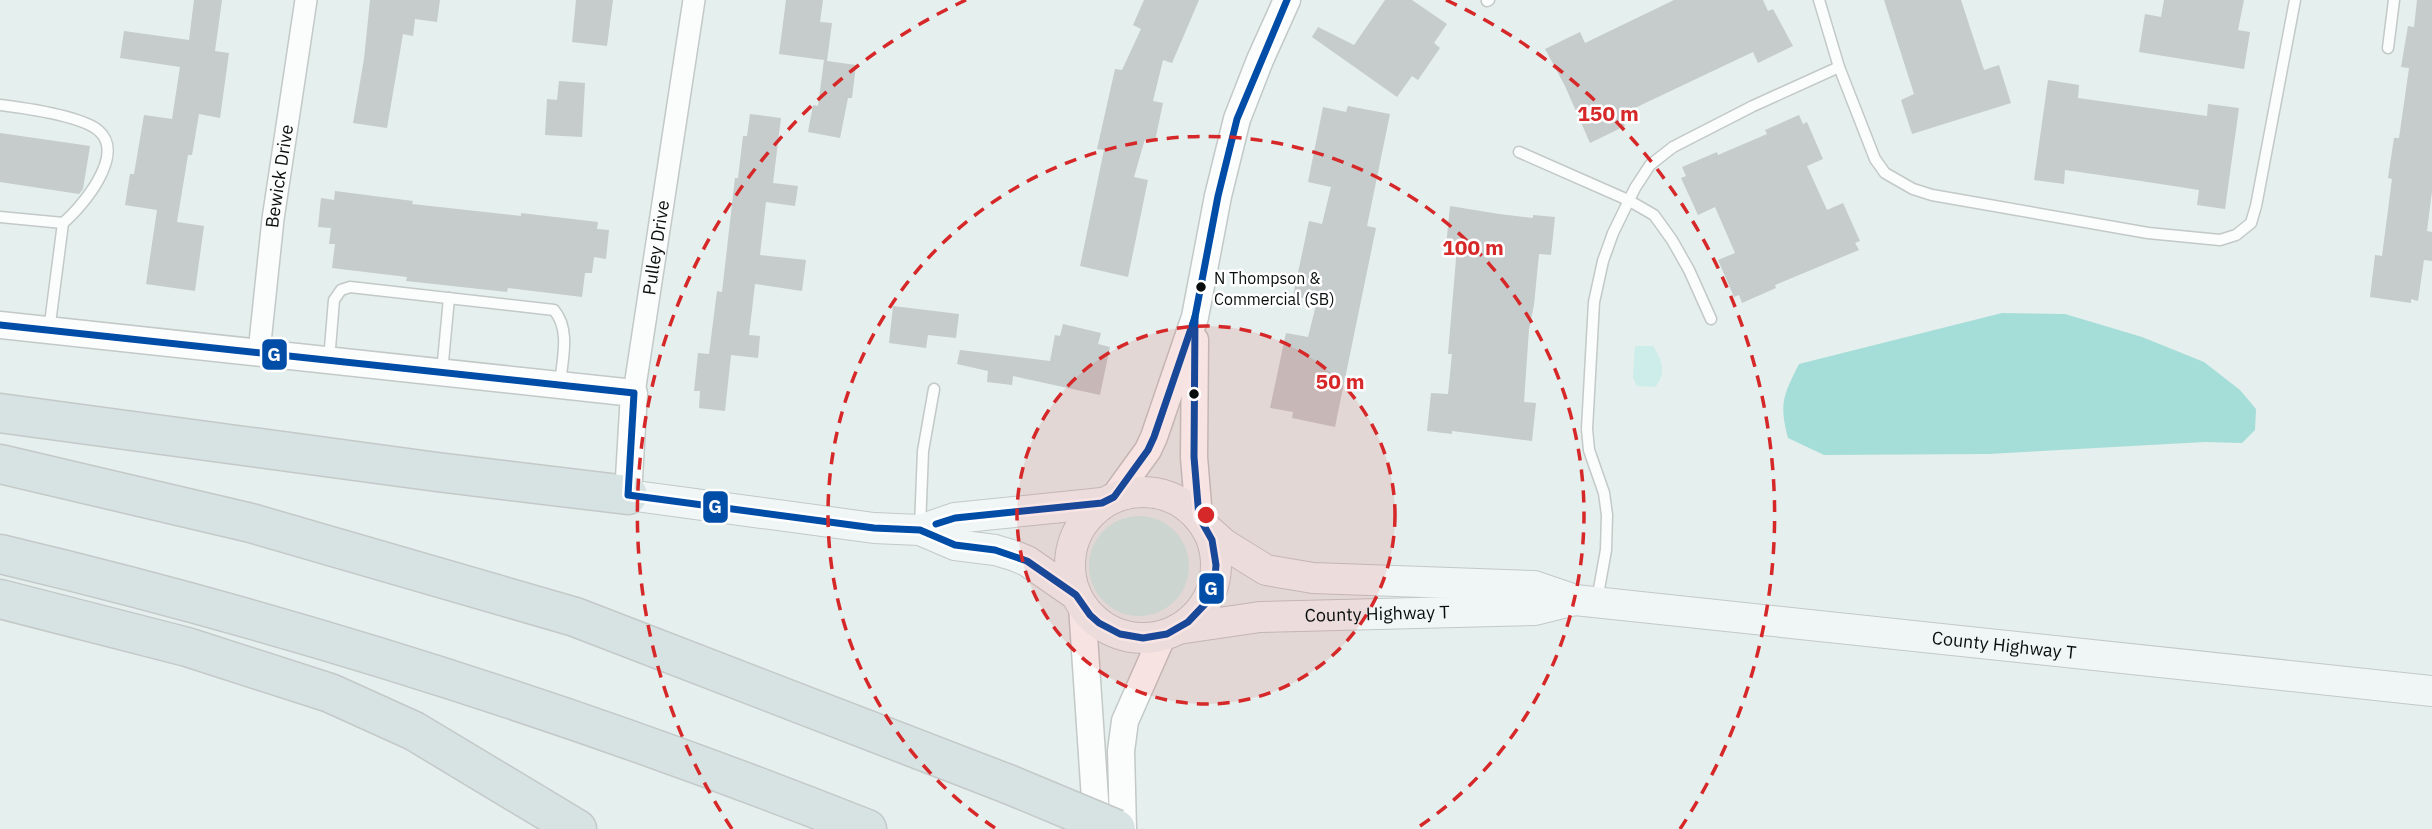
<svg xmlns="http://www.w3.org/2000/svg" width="2432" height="829" font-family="'IBM Plex Sans',sans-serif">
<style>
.green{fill:#ccede9}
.water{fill:#a5ded8}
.building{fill:#c5cccb}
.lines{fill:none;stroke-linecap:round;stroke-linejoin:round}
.service-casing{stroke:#c2c9c7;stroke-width:13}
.minor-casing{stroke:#c2c9c7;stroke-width:24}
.tertiary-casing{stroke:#c2c9c7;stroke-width:29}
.secondary-casing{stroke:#c2c9c7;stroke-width:32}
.motorway-casing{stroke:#c4c9c8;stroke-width:41}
.service{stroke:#fbfdfc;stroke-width:10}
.minor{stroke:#fbfdfc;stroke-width:21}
.tertiary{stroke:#fbfdfc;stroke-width:26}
.secondary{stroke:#f0f5f5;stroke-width:30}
.motorway{stroke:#d6e3e2;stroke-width:38}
.motorway-bridge-casing{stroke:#c4c9c8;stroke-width:41;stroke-linecap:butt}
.motorway-bridge{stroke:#d6e3e2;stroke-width:38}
.bus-1-casing{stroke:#fff;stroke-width:12}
.bus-1{stroke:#004da8;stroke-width:7}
.ring{fill:none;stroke:#d62828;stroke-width:3.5;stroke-dasharray:12 9}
.bus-dot{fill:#080e0d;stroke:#fff;stroke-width:2.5}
.labels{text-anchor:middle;stroke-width:5;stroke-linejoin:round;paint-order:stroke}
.bus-label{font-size:16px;fill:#080e0d;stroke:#fff;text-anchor:start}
.street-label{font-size:18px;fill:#080e0d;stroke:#fff}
.centre{fill:#d62828;stroke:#fff;stroke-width:3.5}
.ring-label{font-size:21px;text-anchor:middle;font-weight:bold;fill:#d62828;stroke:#fff;stroke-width:5;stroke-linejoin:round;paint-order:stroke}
.line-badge{stroke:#fff;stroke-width:2.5}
.badge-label{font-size:19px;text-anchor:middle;font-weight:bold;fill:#fff}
</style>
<rect width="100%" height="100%" fill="#e5efed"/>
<g class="green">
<path d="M 1635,346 L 1653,346 C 1662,360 1667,373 1655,387 L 1637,386 L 1633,378 Z"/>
<circle cx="1139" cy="566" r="50"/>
</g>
<path class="water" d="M 2002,313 L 2065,314 L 2142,337 L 2204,362 L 2240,390 L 2256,409 L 2255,430 L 2242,443 L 2205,442 L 1989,454 L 1824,455 L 1788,438 C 1779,403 1783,396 1799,364 Z"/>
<g class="building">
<polygon points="194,0 222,0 215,51 229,53 220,118 199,114 192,155 188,155 177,222 204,226 195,291 146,284 157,210 125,205 130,174 134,174 144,115 172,119 180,67 120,58 124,31 189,40"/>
<polygon points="370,0 440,0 437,22 415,19 413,36 403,34 387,128 353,123 364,59"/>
<polygon points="576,0 613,0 607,46 572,42"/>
<polygon points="786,0 823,0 820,22 832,23 827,61 856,65 852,98 848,98 840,138 808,132 813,105 818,106 824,60 779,54"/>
<polygon points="1144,0 1199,0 1172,63 1163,60 1153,101 1163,103 1155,141 1145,139 1134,177 1148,180 1128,277 1080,266 1104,150 1097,149 1115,69 1122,70 1141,29 1133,25"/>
<polygon points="1385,0 1412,0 1447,24 1434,43 1440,48 1418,80 1412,76 1397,97 1312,37 1318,27 1354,45"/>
<polygon points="1674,0 1763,0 1768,11 1773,9 1793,46 1758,63 1753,52 1620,115 1625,126 1590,143 1565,86 1545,49 1580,32 1585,43"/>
<polygon points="1884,0 1961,0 1984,70 1999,65 2011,103 1912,134 1901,100 1914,94"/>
<polygon points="2164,0 2244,0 2238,30 2250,32 2244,69 2139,52 2145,14 2161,17"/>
<polygon points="2417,0 2432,0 2432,191 2427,231 2432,232 2432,261 2424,260 2418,301 2411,299 2411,303 2370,297 2375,255 2382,256 2392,179 2388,178 2394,138 2399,138 2409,68 2401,67 2408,26 2414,27"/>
<polygon points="2048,80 2079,85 2078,98 2207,116 2208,104 2239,108 2225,209 2197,205 2199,190 2141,181 2065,170 2064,184 2034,180"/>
<polygon points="559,81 585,83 582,137 545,135 547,99 557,100"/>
<polygon points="1348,106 1390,114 1367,226 1376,228 1335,427 1292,418 1293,412 1270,408 1286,333 1308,337 1317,301 1293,296 1309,221 1322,224 1331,187 1308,182 1323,107 1346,112"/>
<polygon points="750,114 781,118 773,183 798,186 795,206 766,202 760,255 806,260 802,291 755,284 749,335 760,336 758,358 731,355 725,411 699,408 700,391 694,391 698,353 709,354 717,291 722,292 735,178 738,178 743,136 747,136"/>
<polygon points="1799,115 1803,124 1807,122 1823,159 1807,166 1827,210 1843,203 1860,241 1855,243 1859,250 1775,285 1776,288 1742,303 1739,295 1734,297 1718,260 1735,253 1715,207 1698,215 1681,178 1686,176 1682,167 1717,152 1718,155 1767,134 1765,130"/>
<polygon points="0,133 90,146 83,189 79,194 0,182"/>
<polygon points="335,191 413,201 412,204 521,216 521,213 598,222 597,229 609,230 606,259 594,257 592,273 585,273 582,297 508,288 507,292 443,285 406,281 407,277 332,268 335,244 329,244 331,228 318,227 321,198 334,200"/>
<polygon points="1450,206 1499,214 1533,218 1533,215 1555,217 1551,255 1539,254 1534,305 1529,329 1524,402 1536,403 1532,441 1452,431 1452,434 1427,431 1431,393 1448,394 1452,354 1448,354 1457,247 1446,246"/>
<polygon points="893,306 959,314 956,338 928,335 926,348 889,343"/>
<polygon points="1063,324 1101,333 1098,344 1110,347 1100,395 1013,376 1012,385 987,382 988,371 957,364 960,350 1050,361 1055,335 1060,336"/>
</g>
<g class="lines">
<g class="service-casing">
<g id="service">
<polyline points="1819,0 1839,67 1875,159 1885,173 1913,189 1932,195 2148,233 2220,240 2236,235 2251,223 2256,206 2295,0"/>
<polyline points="1487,1 1489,0"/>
<polyline points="2388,48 2394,0"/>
<path d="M 0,105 C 24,108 82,116 99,131 C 126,155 82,207 63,223 L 0,217"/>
<polyline points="1519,152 1628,200 1654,215 1672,240 1689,270 1711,319"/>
<polyline points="49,331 63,223"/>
<path d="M 329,360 L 334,300 L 341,290 L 350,287 L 554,310 C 571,330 562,360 560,384"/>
<polyline points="442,372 449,298"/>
<polyline points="920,527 923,451 934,389"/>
<polyline points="1597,600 1606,550 1607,515 1604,493 1589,450 1587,429 1594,302 1603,261 1613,233 1635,188 1650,165 1673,147 1753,106 1839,67"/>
</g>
</g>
<g class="minor-casing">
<g id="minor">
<path id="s1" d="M 259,352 L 273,219 L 306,0"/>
<path id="s2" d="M 634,393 L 694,0"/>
</g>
</g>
<g class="tertiary-casing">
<g id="tertiary">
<polyline points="0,325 634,393 628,495"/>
<polyline points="1195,340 1194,457 1199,517"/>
<polyline points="1114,497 1148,450 1154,437 1195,317 1218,196 1237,119 1260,60 1287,0"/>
<polyline points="1082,606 1097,829"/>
<polyline points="1123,829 1121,751 1125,721 1163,635"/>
</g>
</g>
<g class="secondary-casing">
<g id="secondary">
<circle cx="1143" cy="565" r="73"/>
<polyline points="628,495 874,528 920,530 955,545 995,550 1015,556 1027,561 1076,595"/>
<path id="s3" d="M 1206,528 L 1224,544 L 1266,570 L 1313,578 L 1534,586 L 1575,600 L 2432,691"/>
<polyline points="920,530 955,518 1102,503"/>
<path id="s4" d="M 1178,629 L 1260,617 L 1535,610 L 1575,600"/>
</g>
</g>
<g class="motorway-casing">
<g id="motorway">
<polyline points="0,413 437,472 628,495"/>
<polyline points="0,464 251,523 575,617 1008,784"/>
<path d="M 0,554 C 295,624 585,717 867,829"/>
<polyline points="0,599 187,647 330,693 414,731 577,829"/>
</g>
</g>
<use href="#service" class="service"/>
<use href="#minor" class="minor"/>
<use href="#tertiary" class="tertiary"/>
<use href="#secondary" class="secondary"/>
<use href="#motorway" class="motorway"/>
<g class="motorway-bridge-casing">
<polyline id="motorway-bridge" points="1008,784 1116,829"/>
</g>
<use href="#motorway-bridge" class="motorway-bridge"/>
<g class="bus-1-casing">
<g id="bus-1">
<polyline points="0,325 634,393 628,495 874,528 920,530 955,545 995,550 1027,561 1076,595 1090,615 1099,623 1120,634 1143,638 1167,634 1188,622 1206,603 1215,578 1216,565 1212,540 1199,517 1194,457 1195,317"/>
<polyline points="936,524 955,518 1102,503 1114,497 1148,450 1154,437 1195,317 1218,196 1237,119 1287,0"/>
</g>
</g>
<use href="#bus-1" class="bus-1"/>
</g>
<circle cx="1206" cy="515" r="189" fill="#d62828" fill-opacity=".12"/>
<g class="ring">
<circle cx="1206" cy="515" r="189"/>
<path d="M995 828A378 378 0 1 1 1417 828"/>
<path d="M732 829A568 568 0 0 1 966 0M1446 0A568 568 0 0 1 1680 829"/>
</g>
<g class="bus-dot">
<circle cx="1201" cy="287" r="6"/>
<circle cx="1194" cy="394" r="6"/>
</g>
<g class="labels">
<g class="bus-label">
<text x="1214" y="284">N Thompson &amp;<tspan x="1214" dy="21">Commercial (SB)</tspan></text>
</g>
<g class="street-label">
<text dy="6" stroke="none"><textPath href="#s1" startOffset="177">Bewick Drive</textPath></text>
<text dy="6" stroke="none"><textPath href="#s2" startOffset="147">Pulley Drive</textPath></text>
<text dy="6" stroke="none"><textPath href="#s4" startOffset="200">County Highway T</textPath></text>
<text dy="6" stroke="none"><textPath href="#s3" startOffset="817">County Highway T</textPath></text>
</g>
</g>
<circle cx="1206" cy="515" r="10" class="centre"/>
<g class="ring-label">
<text x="1608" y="121">150 m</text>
<text x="1473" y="255">100 m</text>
<text x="1340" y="389">50 m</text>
</g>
<g class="line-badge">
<rect x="261" y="338" width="27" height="33" rx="7" fill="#004da8"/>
<rect x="702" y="490" width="27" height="34" rx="7" fill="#004da8"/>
<rect x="1198" y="572" width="27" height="33" rx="7" fill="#004da8"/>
</g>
<g class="badge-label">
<text x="274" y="361">G</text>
<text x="715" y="513">G</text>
<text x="1211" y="595">G</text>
</g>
</svg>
